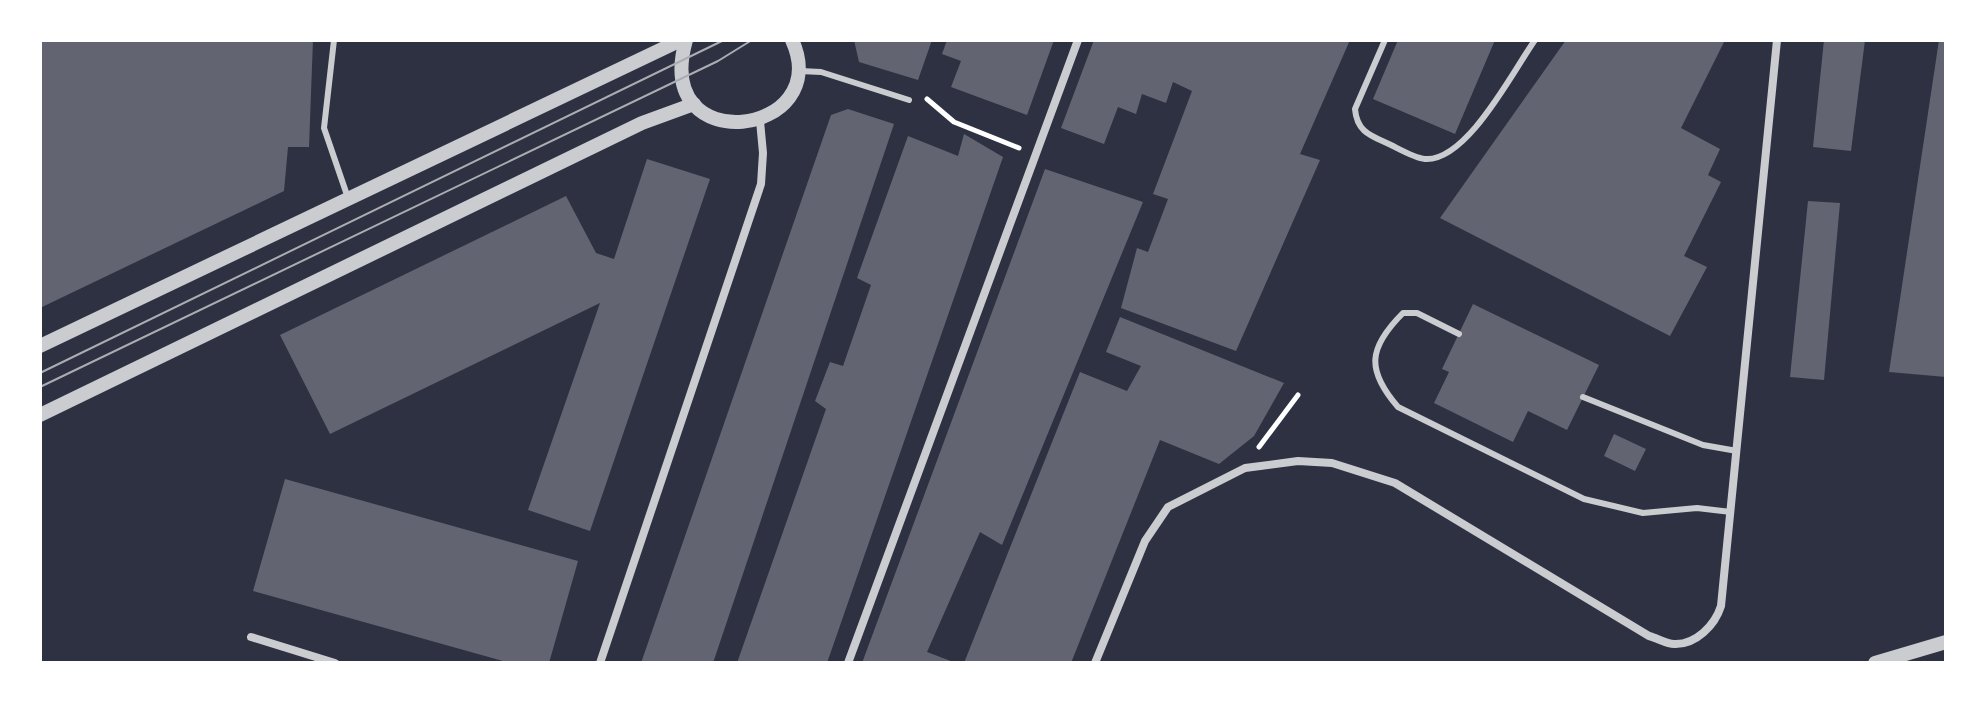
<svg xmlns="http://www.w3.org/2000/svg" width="1986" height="703" font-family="'PT Sans',sans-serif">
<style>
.building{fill:#626471}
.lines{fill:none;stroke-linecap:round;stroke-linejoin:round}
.path{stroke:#fff;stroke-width:5}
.service{stroke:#caccd0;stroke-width:6}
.minor{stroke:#caccd0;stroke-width:8}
.tertiary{stroke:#caccd0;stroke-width:14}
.tram{stroke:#abadb3;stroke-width:2}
</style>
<rect width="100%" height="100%" fill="#2d3142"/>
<g class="building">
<polygon points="40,40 313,40 309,147 288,147 284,191 40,308"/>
<polygon points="854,40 932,40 918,80 859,62"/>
<polygon points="947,40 1054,40 1027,115 951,87 961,61 942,54"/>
<polygon points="1094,40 1350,40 1300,154 1320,160 1236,351 1121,308 1137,248 1148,252 1168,199 1153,194 1192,91 1173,82 1166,103 1142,94 1136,114 1118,107 1104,144 1061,128"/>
<polygon points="1398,40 1495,40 1455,134 1373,99"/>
<polygon points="1566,40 1725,40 1681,128 1720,149 1708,175 1721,182 1684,256 1707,267 1670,336 1440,218"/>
<polygon points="1824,40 1865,40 1851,151 1813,147"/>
<polygon points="1939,40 1946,40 1946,377 1889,372"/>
<polygon points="848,109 894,124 713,663 641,663 831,115"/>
<polygon points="964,134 1003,157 827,663 737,663 826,409 815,401 830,362 843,366 871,285 857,278 908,136 958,156"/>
<polygon points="647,159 710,179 590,531 528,510 600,303 330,434 280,335 566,196 596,253 614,259"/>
<polygon points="1045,169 1143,202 1002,545 980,532 927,652 956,663 862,663"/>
<polygon points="1808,201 1840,203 1824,380 1790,377"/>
<polygon points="1473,304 1599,365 1567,430 1528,411 1513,442 1434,403 1449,372 1442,369"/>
<polygon points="1120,317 1284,383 1254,436 1219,464 1160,440 1071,663 964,663 1080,372 1127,391 1141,366 1106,352"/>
<polygon points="1614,434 1646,449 1635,471 1604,456"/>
<polygon points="285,479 578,561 549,663 510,663 253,591"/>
</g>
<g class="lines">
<g class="path">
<polyline points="927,99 954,122 1019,148"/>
<polyline points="1259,447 1298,395"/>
</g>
<g class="service">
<polyline points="334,40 324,128 348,198"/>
<path d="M 1385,40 L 1355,109 C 1357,133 1372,136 1391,145 C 1401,150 1415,158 1425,159 C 1467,162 1513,71 1535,40"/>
<polyline points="800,71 821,72 909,100"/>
<path d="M 1459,334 L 1417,313 L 1403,313 C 1368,348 1366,370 1398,407 L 1584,499 L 1643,513 L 1697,508 L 1731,512"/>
<polyline points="1583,397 1703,445 1737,451"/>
</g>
<g class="minor">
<polyline points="251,637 335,663"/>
<polyline points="600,663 761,184 763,153 760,121"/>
<polyline points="848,663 1078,40"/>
<path d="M 1095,663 L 1145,541 L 1168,507 L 1245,468 L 1298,461 L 1332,463 L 1395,483 L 1649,636 C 1657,638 1667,644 1674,644 C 1696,645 1715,625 1721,606 L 1777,40"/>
</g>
<g class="tertiary">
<path d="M 686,40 C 651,162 836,136 792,40"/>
<polyline points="40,346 681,40"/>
<polyline points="40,415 642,123 694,104"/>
<polyline points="1875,663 1946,642"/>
</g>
<g class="tram">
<polyline points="40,373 724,40"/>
<polyline points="40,387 718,61 752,40"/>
</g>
</g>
<rect width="1986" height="703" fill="none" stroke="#ffffff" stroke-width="84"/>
</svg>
